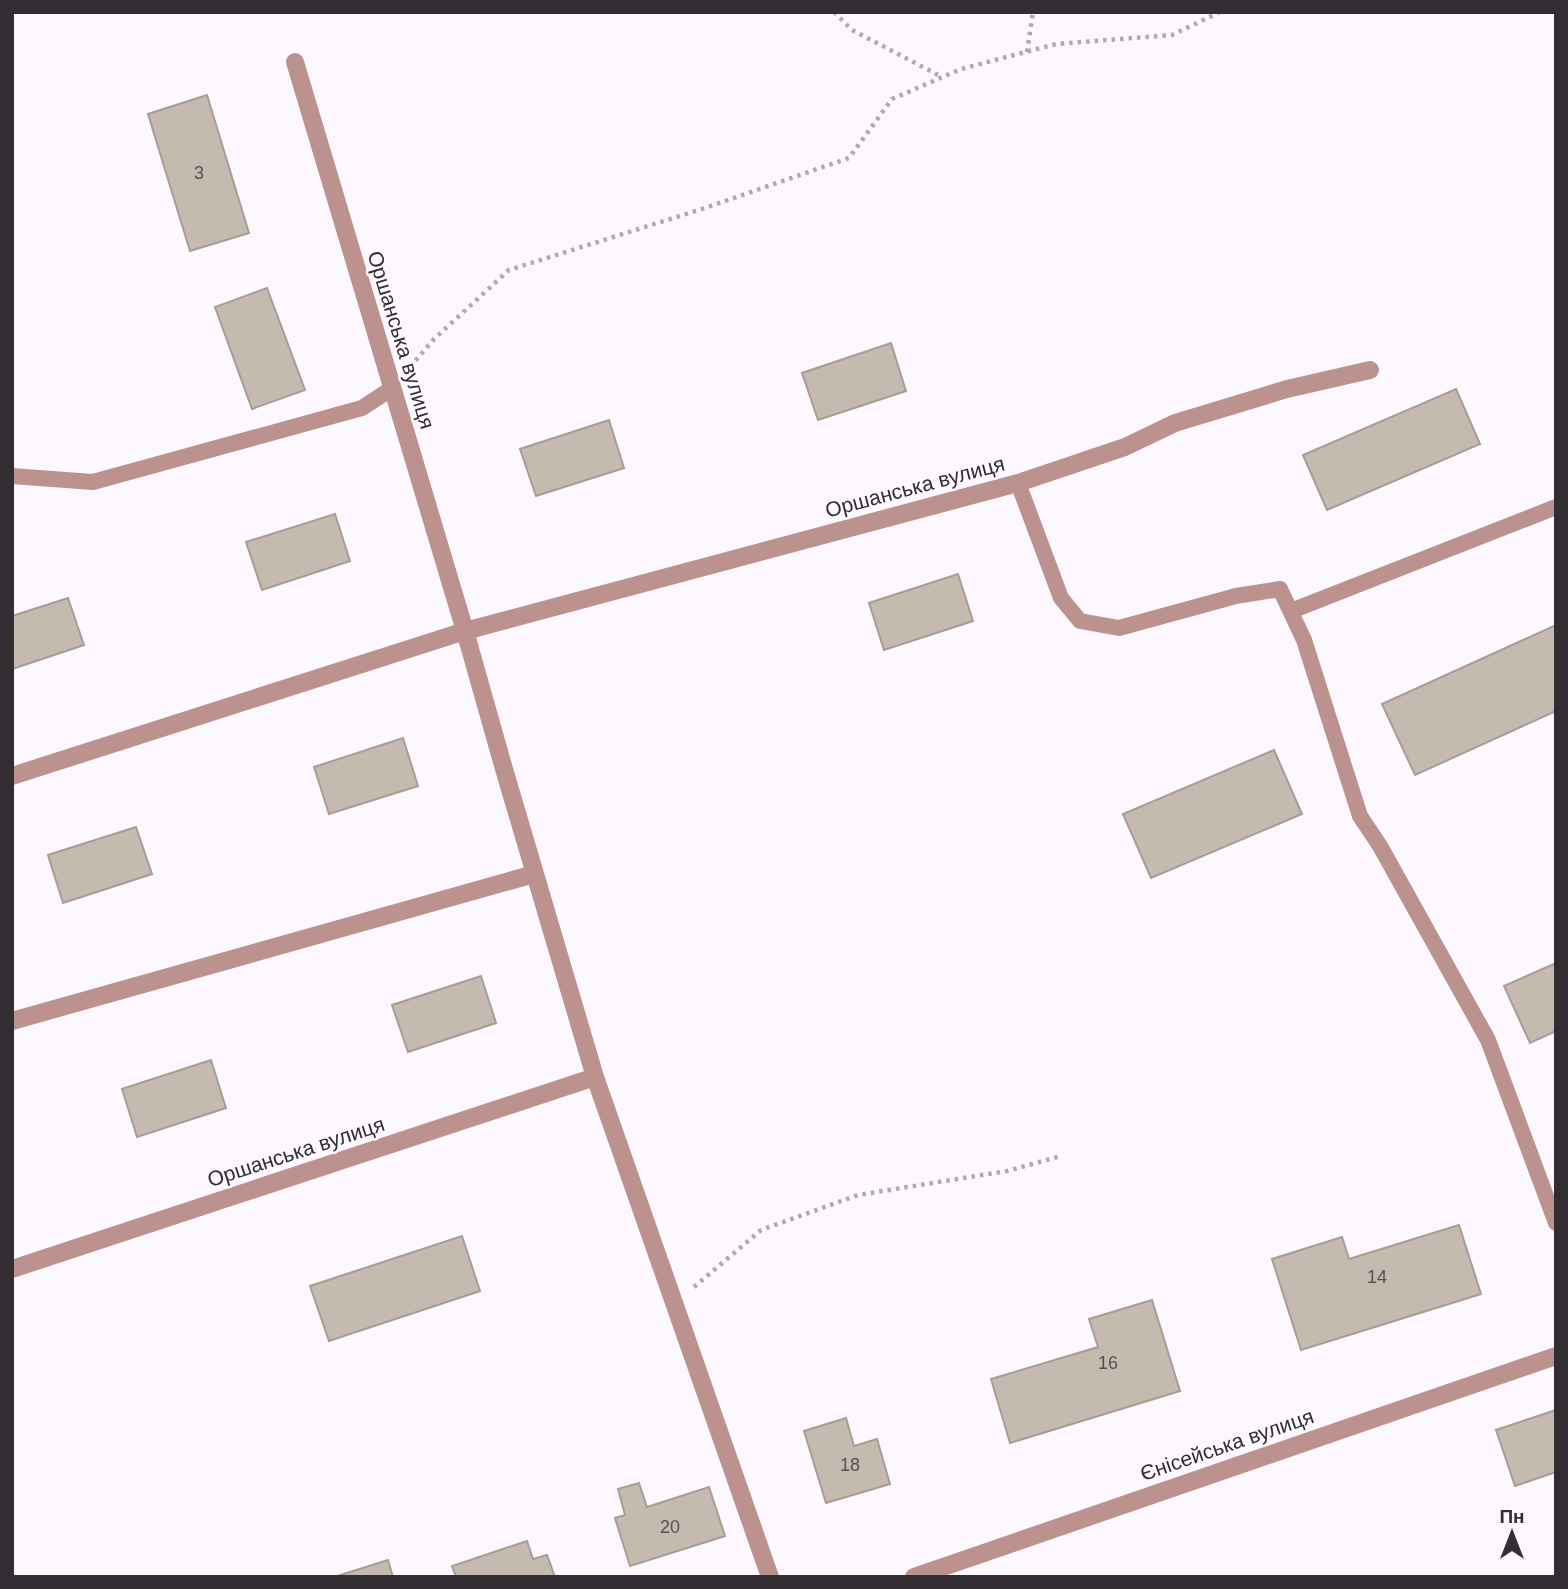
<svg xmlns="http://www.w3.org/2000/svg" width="1568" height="1589" font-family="Helvetica,sans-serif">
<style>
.building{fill:#c4baaf;stroke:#a79d92;stroke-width:2}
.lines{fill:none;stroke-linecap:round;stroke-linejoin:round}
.path{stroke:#afaab1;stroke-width:4.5;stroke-dasharray:3.5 5;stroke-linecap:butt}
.service{stroke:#bc928e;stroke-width:16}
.minor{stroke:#bc928e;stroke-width:18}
.labels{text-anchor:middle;stroke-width:5;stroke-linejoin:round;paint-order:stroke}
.number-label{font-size:18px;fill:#565051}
.street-label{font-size:21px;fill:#312d32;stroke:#fdf8ff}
</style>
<rect width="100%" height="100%" fill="#fdf8ff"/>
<g class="building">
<polygon points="207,95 249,233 190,251 148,114"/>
<polygon points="267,288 305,390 252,409 215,307"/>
<polygon points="891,343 906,391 818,420 802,373"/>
<polygon points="1456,389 1480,444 1327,510 1303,455"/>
<polygon points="609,420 624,468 536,496 520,449"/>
<polygon points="335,514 350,561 262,590 246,542"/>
<polygon points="958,574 973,621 884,650 869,603"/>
<polygon points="68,598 84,645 12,669 12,616"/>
<polygon points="1556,625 1556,711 1415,775 1382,704"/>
<polygon points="403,738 418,786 329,814 314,767"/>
<polygon points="1274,750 1302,814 1151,878 1123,814"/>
<polygon points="136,827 152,874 63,903 48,855"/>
<polygon points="1556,963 1556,1031 1530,1043 1504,986"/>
<polygon points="481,976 496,1023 408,1052 392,1005"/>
<polygon points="211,1060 226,1108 137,1137 122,1089"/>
<polygon points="1459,1225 1481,1294 1301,1350 1272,1259 1342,1237 1349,1259"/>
<polygon points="462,1236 480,1291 329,1341 310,1286"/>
<polygon points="1152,1300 1180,1391 1010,1443 991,1379 1098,1347 1089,1319"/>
<polygon points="1556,1410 1556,1472 1515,1486 1496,1430"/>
<polygon points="846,1418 854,1446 877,1439 890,1484 826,1503 804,1431"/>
<polygon points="639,1483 647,1507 709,1487 725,1536 630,1566 615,1518 625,1515 618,1489"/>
<polygon points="527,1541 533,1559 547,1555 555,1577 456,1577 452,1566"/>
<polygon points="388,1560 393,1577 334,1577"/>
</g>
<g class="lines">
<g class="path">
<polyline points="834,12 852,30 942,77"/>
<polyline points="1027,52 1033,12"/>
<polyline points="410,367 434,339 509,270 705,208 849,158 892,99 961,69 1056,44 1172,35 1220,12"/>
<polyline points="694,1287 761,1230 858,1195 1007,1171 1061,1156"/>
</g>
<g class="service">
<polyline points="12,476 93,482 362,408 391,389"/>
<polyline points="1018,483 1061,598 1080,621 1119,628 1236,596 1280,589 1304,640 1360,816 1380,846 1488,1040 1556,1223"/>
<polyline points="1291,611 1556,507"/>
</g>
<g class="minor">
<polyline points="295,62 465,631 504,769 595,1077 770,1577"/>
<polyline points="12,776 465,631 1018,483 1125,447 1175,423 1287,389 1370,370"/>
<polyline points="12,1021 534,874"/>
<polyline points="12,1269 595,1077"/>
<polyline points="914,1577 1556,1356"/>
</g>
</g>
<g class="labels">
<g class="number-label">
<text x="199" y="179">3</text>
<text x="1377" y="1283">14</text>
<text x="1108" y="1369">16</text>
<text x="850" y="1471">18</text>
<text x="670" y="1533">20</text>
</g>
<g class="street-label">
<text transform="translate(401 340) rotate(73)" y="7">Оршанська вулиця</text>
<text transform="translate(915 487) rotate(-15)" y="7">Оршанська вулиця</text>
<text transform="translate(296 1152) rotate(-18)" y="7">Оршанська вулиця</text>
<text transform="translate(1227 1445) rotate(-19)" y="7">Єнісейська вулиця</text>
</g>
</g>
<rect width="1568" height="1589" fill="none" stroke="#312d32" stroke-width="28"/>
<g transform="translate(1512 1533)" stroke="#fdf8ff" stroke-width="5" paint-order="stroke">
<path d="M0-5L12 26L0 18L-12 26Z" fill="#312d32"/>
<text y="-10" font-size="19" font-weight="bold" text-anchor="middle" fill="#312d32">Пн</text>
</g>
</svg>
